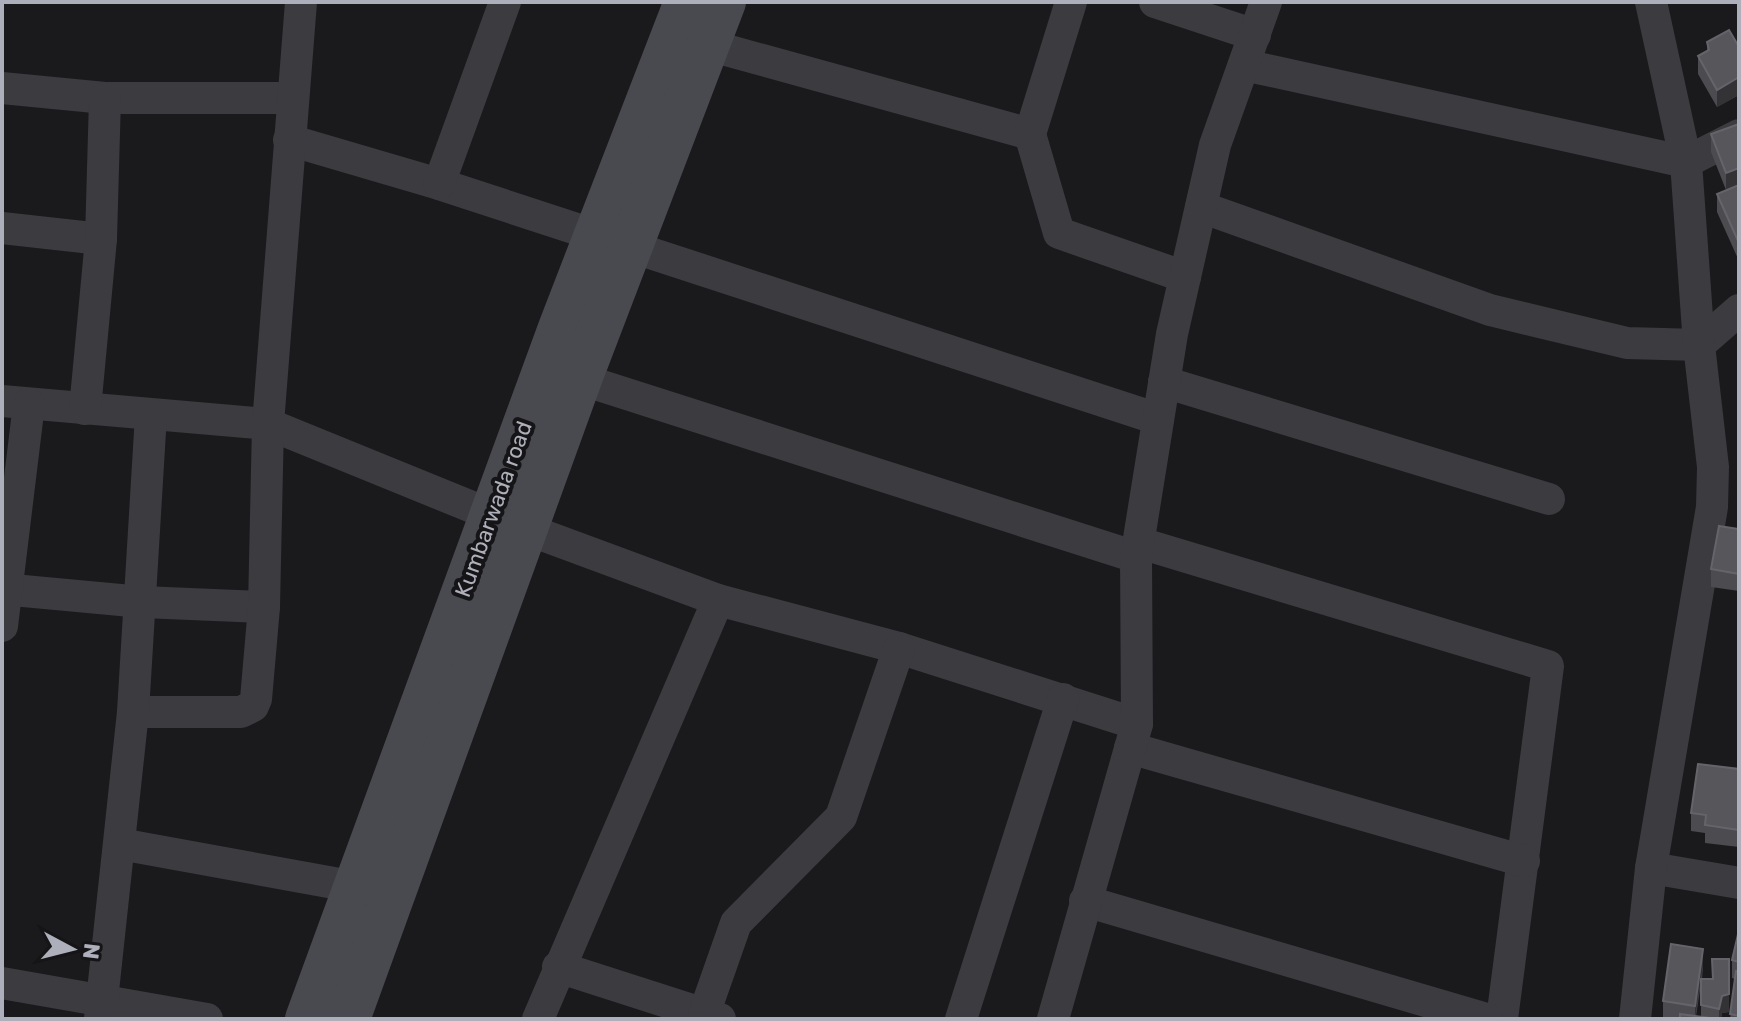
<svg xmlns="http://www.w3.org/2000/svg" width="1741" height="1021" font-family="Rubik,sans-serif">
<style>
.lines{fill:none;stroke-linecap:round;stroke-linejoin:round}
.street{stroke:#3b3b40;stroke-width:32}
.secondary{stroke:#494a50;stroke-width:44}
.wall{fill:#4b4b50;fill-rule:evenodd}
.shaded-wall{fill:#333336}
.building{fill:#56565b;stroke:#64646a;stroke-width:2}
.labels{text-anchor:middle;stroke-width:8;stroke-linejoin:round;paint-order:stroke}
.street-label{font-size:22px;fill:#adafba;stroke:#151416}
</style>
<rect width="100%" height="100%" fill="#1a191b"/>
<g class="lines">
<g class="street">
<polyline points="1155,2 1255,35"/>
<polyline points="708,45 1030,134 1059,233 1185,277"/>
<polyline points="1244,65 1686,162 1739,135"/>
<polyline points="2,88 105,98 292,98"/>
<polyline points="1030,134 1071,2"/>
<polyline points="289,140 439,184 1158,419"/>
<polyline points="439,184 505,2"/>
<polyline points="1201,207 1490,310 1627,343 1699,345 1739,310"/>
<polyline points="2,228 101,239"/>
<polyline points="580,379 1136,557"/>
<polyline points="1164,382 1549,499"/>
<polyline points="2,401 268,424 526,529 718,600 899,648 1137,724"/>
<polyline points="85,409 101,239 105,98"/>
<polyline points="1140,543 1548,666 1502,1019"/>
<polyline points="2,589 142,602 264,607"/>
<polyline points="2,626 29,404"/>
<polyline points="133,712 241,712 253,706 256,699 264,607 268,424 301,2"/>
<polyline points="1130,748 1524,861"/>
<polyline points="120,844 356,887"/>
<polyline points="1651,868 1739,883"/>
<polyline points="1085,901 1487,1019"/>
<polyline points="558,967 720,1019"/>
<polyline points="2,983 207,1019"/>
<polyline points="704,1014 736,923 841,817 899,648"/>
<polyline points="100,1019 133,712 151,415"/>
<polyline points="538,1019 718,600"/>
<polyline points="961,1019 1063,699"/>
<polyline points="1053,1019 1137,724 1136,557 1172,334 1215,145 1266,2"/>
<polyline points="1635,1019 1651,868 1712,507 1713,467 1699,345 1686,162 1651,2"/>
</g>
<g class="secondary">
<polyline points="307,1019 560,328 686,2"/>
<polyline points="348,1019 580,379 724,2"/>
</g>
</g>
<g class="wall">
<polygon points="1707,42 1739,47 1739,95 1717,107 1698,74 1698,56 1707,51"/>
<polygon points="1739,124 1739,261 1717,212 1717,194 1737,186 1726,190 1711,152 1711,134"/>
<polygon points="1739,529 1739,591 1711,587 1711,569"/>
<polygon points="1739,769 1739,847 1705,843 1705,833 1691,831 1691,813"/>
<polygon points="1739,930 1739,1019 1730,1019 1735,979 1732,978 1732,960"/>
<path d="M 1703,966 L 1702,979 L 1729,1012 L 1722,1013 L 1721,1019 L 1663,1019 L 1663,1001 ZM 1701,983 L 1701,1016 L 1696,1016 Z"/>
</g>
<g class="shaded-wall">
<polygon points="1739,77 1739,95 1717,107 1717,90"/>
<polygon points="1739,168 1739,185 1726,190 1726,173"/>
<polygon points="1703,949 1703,966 1695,1019 1695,1006"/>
<polygon points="1729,994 1729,1012 1722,1013 1721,1019 1719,1019 1719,1009 1722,996"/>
</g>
<g class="building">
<polygon points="1729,30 1739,47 1739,77 1717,90 1698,56 1709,50 1707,42"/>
<polygon points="1739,124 1739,168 1726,173 1711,134"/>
<polygon points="1739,185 1739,243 1717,194"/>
<polygon points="1719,526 1739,529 1739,574 1711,569"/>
<polygon points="1698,764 1739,769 1739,830 1705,825 1706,815 1691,813"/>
<polygon points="1739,930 1739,962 1732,960"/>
<polygon points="1671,944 1703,949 1695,1006 1663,1001"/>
<polygon points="1712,959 1729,959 1729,994 1722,996 1719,1009 1701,1005 1701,979 1713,979"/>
<polygon points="1736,971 1739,971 1739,1016 1730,1014"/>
<polygon points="1680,1014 1718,1019 1680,1019"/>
</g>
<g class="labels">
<g class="street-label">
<text transform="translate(493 509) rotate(-70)" y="8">Kumbarwada road</text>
</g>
</g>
<rect width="1741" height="1021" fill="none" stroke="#adafba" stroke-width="8"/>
<g transform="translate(72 949) rotate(97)" stroke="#151416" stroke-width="6" paint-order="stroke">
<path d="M0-6L14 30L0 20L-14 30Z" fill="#adafba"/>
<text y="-12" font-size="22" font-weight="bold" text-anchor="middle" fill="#adafba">N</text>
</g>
</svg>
